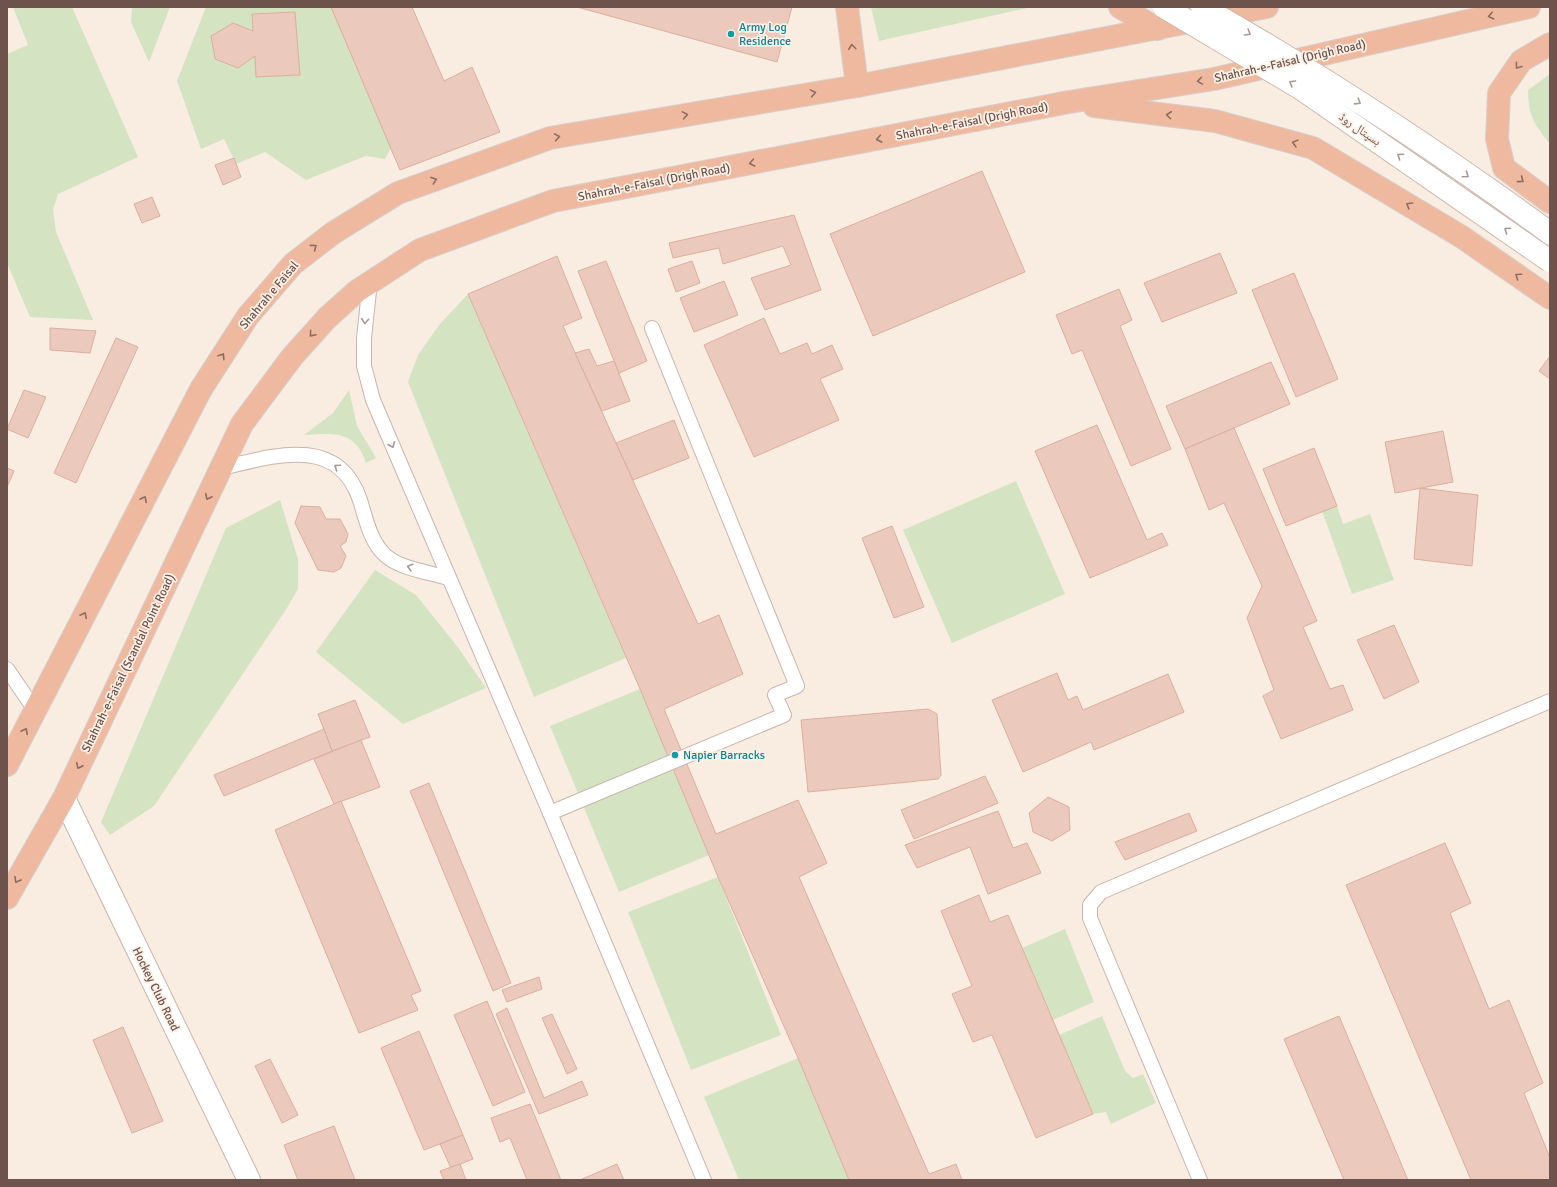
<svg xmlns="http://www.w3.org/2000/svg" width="1557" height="1187" font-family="Signika,'Noto Naskh Arabic',sans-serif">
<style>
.green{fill:#d4e4c2}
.building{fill:#ebc9bc;stroke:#dcae9e}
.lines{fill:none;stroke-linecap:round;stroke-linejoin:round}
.service-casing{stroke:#c8b4aa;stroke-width:16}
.minor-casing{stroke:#c8b4aa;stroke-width:24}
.trunk-casing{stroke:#d6cfcd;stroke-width:24}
.service{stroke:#fff;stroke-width:14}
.minor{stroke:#fff;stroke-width:22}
.trunk{stroke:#efb99f;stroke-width:22}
.secondary-bridge-casing{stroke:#cdb5aa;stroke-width:24;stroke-linecap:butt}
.secondary-bridge{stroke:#fff;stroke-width:22}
.oneway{stroke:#8e6c60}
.oneway2{stroke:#a79893}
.culture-dot{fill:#0f9aa8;stroke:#fcf1e7;stroke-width:1.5}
.labels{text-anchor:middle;stroke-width:3.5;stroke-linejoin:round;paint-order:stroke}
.culture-label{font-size:12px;fill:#0d838f;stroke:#fcf1e7;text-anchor:start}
.street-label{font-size:12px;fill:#6d534b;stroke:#fcf1e7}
</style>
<rect width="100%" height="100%" fill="#f9ede1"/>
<g class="green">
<polygon points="13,7 72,7 138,157 58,194 53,210 56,232 93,320 30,317 7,263 7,54 28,45"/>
<polygon points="132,7 170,7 149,62 131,22"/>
<polygon points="206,7 331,7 391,148 385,159 366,156 306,180 265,152 236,164 224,139 201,149 177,81"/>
<polygon points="871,7 1032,7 879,41"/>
<path d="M 1550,74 L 1550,144 C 1534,124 1528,116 1528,90 Z"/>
<polygon points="468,294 626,658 534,697 408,382 418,355 439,325"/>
<path d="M 349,390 L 357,426 L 376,458 L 366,463 C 356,430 333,433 304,435 L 333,413 Z"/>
<polygon points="1016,481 1065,594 952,643 903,530"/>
<polygon points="280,500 298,559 298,589 287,608 154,806 110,835 101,822 226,528"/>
<polygon points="1337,506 1343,524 1370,514 1394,580 1352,594 1322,511"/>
<polygon points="375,570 416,595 457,646 486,688 403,724 316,652"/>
<polygon points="640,689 709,855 619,892 550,726"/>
<polygon points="718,877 781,1035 691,1070 628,912"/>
<polygon points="1065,929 1094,1002 1053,1020 1022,948"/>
<polygon points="1102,1016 1125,1071 1133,1078 1143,1074 1156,1103 1111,1124 1106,1112 1093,1114 1059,1035"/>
<polygon points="798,1058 849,1180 739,1180 704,1097"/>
</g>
<g class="building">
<polygon points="331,7 412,7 444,81 472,67 500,132 400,170"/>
<polygon points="577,7 792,7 777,62"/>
<polygon points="295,12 300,75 256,77 255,56 238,68 215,59 211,36 233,23 253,31 252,14"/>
<polygon points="234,158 241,177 223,185 215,165"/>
<polygon points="982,171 1025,272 873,336 830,234"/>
<polygon points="152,197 160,216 142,223 134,204"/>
<polygon points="794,215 821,290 765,310 751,278 791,265 783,246 723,264 719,248 673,258 669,243"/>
<polygon points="1220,253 1237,293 1162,322 1144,283"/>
<polygon points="557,256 582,318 563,326 698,624 719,615 743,674 664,709 716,834 798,800 827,863 799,877 929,1174 956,1164 962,1180 849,1180 798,1058 718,877 640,689 468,294"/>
<polygon points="606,261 647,361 619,373 578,271"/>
<polygon points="692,261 700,283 676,292 668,269"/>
<polygon points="1294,273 1338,379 1296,397 1252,290"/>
<polygon points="724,281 738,315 694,332 680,298"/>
<polygon points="1119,289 1132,320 1120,326 1171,449 1131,466 1082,350 1072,354 1056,315"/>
<polygon points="764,318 780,354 807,343 812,354 832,345 843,369 820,379 839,420 754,457 704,345"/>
<polygon points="50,328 96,331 90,353 50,350"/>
<polygon points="116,338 138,347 76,483 54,473"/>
<polygon points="589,349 597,366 614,361 630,401 602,411 575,353"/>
<polygon points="1550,356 1550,379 1539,371"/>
<polygon points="1271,362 1290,404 1185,449 1166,406"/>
<polygon points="24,390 46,397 28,438 7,429"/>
<polygon points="674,420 689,458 633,480 616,443"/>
<polygon points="1097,425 1147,540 1162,533 1168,545 1090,578 1035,451"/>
<polygon points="1234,428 1317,621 1303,627 1330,689 1343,685 1353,710 1281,739 1263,696 1274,690 1247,618 1262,586 1224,503 1209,510 1185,449"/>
<polygon points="1443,431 1453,482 1395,493 1385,442"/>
<polygon points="1314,448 1337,506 1286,526 1263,469"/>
<polygon points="7,468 14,471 7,487"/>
<polygon points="1420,488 1478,495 1472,566 1414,559"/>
<polygon points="301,506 320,507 326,519 340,519 348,534 346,542 340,546 346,556 341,568 334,572 318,570 295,523"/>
<polygon points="892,526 924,607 894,618 862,538"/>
<polygon points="1394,625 1419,682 1384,699 1357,640"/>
<polygon points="1057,673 1068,700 1077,696 1083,710 1168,674 1184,712 1094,750 1091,742 1023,772 992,700"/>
<polygon points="355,700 370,737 332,751 318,714"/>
<polygon points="928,709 937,714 941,775 938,779 808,792 801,720"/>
<polygon points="324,729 332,751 224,796 214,775"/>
<polygon points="361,740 380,787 334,804 314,759"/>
<polygon points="985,776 998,803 914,839 901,810"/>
<polygon points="429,783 511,983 493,991 410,791"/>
<polygon points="1048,797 1069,807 1070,830 1052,841 1033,832 1029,813"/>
<polygon points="341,801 421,991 411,995 418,1010 359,1033 275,830"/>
<polygon points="998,811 1013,848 1027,843 1041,873 988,894 970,847 917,868 905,845"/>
<polygon points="1189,813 1197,831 1125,860 1115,842"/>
<polygon points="1445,843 1471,903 1450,913 1489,1009 1509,1000 1543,1083 1524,1093 1550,1158 1550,1180 1471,1180 1346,885"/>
<polygon points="979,895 990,922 1008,915 1093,1114 1036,1138 992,1035 973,1042 952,994 972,986 941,911"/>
<polygon points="539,977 542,989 507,1002 502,990"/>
<polygon points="487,1001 525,1092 493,1106 454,1015"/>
<polygon points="507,1008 544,1098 582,1081 588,1095 539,1114 496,1014"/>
<polygon points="552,1014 577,1069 567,1074 542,1018"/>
<polygon points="1339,1016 1408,1180 1344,1180 1284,1039"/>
<polygon points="123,1027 163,1121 132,1133 93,1040"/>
<polygon points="419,1031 463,1135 424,1150 381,1048"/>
<polygon points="270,1059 298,1115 282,1123 255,1066"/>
<polygon points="530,1104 561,1180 527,1180 510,1138 500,1142 491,1118"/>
<polygon points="334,1126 355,1180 298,1180 284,1145"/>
<polygon points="463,1135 473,1159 451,1168 440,1144"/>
<polygon points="460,1164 466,1180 444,1180 440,1171"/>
<polygon points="617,1164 624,1180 580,1180"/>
</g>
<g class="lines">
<g class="service-casing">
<g id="service">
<polyline points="370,282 364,338 364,366 373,400 550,813 704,1180"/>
<path d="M 222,468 C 273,456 338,434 360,500 C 366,519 370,541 385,555 C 400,569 429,572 448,578"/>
<polyline points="7,669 35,710"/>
<polyline points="550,813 784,715 775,695 797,686 652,328"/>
<polyline points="1200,1180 1090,918 1090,905 1101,892 1550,701"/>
</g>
</g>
<g class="minor-casing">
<polyline id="minor" points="64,798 249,1180"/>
</g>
<g class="trunk-casing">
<g id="trunk">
<polyline points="847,7 857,86"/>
<polyline points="1120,7 1158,29"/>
<polyline points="1550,44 1521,61 1499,93 1497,139 1504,168 1550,202"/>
<polyline points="1094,106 1215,121 1313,148 1462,237 1550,298"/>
<polyline points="7,765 201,389 248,316 293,264 333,233 398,193 550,138 857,86 1267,7"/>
<polyline points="7,898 64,798 242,424 292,357 327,318 357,291 420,250 553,201 1069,102 1214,79 1529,7"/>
</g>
</g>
<use href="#service" class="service"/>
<use href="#minor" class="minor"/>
<use href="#trunk" class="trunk"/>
<g class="secondary-bridge-casing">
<g id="secondary-bridge">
<polyline points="1164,7 1300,88 1550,261"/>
<path d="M 1202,7 C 1322,75 1439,152 1550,233"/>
</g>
</g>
<use href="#secondary-bridge" class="secondary-bridge"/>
</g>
<defs><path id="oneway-chevron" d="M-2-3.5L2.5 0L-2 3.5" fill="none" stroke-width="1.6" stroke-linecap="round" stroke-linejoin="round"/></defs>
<g class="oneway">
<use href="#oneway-chevron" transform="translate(1491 16) rotate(167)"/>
<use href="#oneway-chevron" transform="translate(852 47) rotate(-97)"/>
<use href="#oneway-chevron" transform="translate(1518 66) rotate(127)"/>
<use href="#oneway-chevron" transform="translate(1200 81) rotate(171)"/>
<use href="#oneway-chevron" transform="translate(813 93) rotate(-10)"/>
<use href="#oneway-chevron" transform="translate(685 115) rotate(-10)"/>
<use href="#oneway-chevron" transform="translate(1169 115) rotate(-173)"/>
<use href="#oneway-chevron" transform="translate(557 137) rotate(-10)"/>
<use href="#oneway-chevron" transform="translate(879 139) rotate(169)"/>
<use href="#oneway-chevron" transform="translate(1295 143) rotate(-165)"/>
<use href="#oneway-chevron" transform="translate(752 163) rotate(169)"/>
<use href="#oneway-chevron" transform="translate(434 180) rotate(-20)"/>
<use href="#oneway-chevron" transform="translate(1521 180) rotate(37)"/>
<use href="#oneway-chevron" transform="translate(1409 205) rotate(-149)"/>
<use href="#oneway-chevron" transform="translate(314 247) rotate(-37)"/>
<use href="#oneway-chevron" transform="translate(1518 276) rotate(-145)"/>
<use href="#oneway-chevron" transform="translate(312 334) rotate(131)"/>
<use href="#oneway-chevron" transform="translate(222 356) rotate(-57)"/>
<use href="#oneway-chevron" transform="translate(208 497) rotate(116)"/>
<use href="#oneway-chevron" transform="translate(144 499) rotate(-63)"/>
<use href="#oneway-chevron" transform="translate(84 615) rotate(-63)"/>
<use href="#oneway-chevron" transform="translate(25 731) rotate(-63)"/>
<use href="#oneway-chevron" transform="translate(79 766) rotate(116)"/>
<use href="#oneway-chevron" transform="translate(17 880) rotate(119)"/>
</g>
<g class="oneway2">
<use href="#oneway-chevron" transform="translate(1248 33) rotate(31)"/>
<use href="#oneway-chevron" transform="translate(1292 83) rotate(-149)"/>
<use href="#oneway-chevron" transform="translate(1358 102) rotate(32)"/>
<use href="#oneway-chevron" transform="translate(1400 156) rotate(-145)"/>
<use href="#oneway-chevron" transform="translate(1466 175) rotate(35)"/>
<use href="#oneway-chevron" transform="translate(1507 230) rotate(-145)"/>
<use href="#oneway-chevron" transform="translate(365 321) rotate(95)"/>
<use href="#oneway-chevron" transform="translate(392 445) rotate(67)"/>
<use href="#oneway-chevron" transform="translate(337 467) rotate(-145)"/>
<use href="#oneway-chevron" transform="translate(410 567) rotate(-164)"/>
</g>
<g class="culture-dot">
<circle cx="731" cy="34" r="4"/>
<circle cx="675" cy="755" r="4"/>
</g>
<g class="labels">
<g class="culture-label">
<text x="739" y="31">Army Log<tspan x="739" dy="14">Residence</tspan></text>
<text x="683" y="759">Napier Barracks</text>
</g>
<g class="street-label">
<text transform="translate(1290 61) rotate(-13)" y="4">Shahrah-e-Faisal (Drigh Road)</text>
<text transform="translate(972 121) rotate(-11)" y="4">Shahrah-e-Faisal (Drigh Road)</text>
<text transform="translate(1360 129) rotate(35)" y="4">ہسپتال روڈ</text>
<text transform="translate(654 182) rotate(-11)" y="4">Shahrah-e-Faisal (Drigh Road)</text>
<text transform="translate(269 295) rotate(-50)" y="4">Shahrah e Faisal</text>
<text transform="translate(128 663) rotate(-64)" y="4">Shahrah-e-Faisal (Scandal Point Road)</text>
<text transform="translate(156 989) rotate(64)" y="4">Hockey Club Road</text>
</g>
</g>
<rect width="1557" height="1187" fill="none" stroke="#6d534b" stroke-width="16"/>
</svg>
